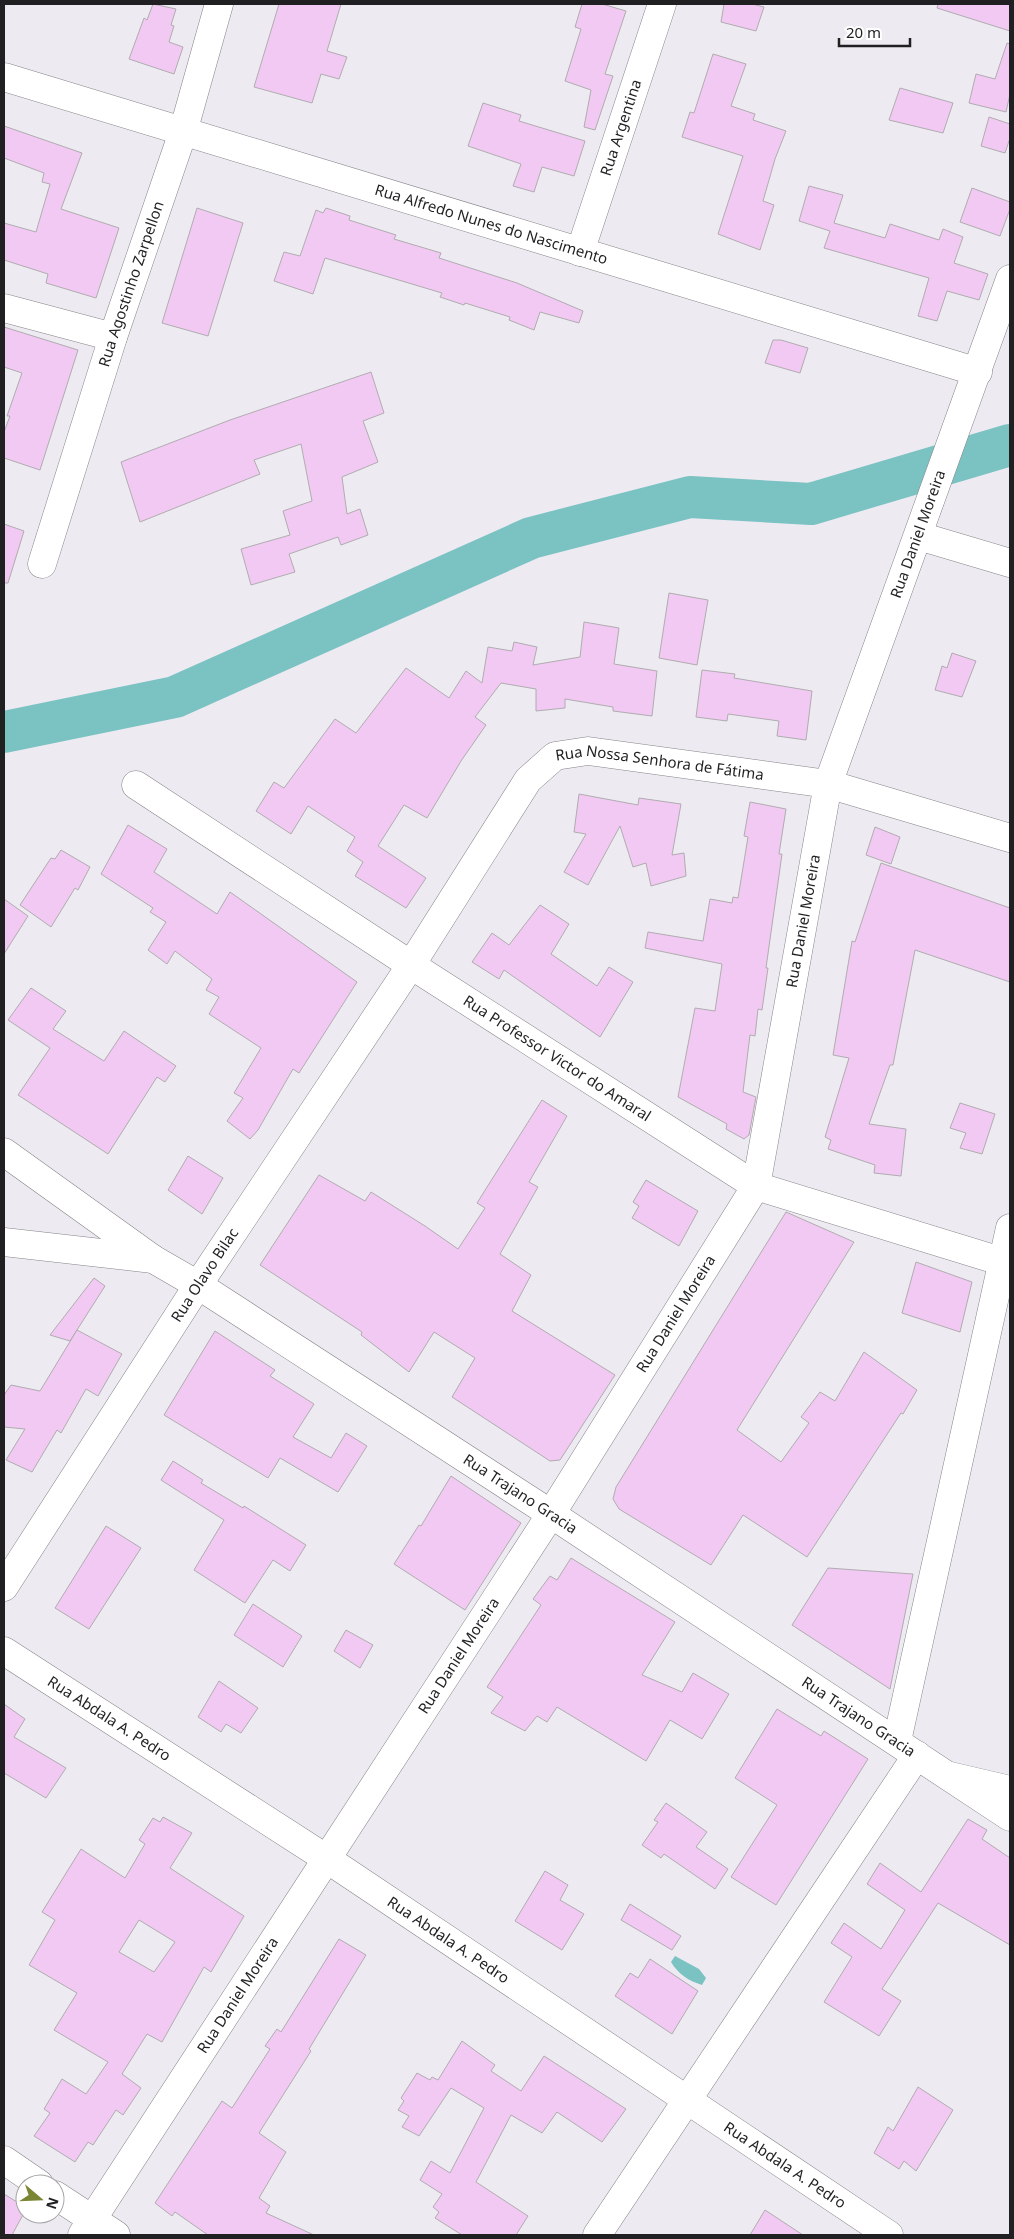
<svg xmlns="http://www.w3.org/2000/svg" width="1014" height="2239" font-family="'Noto Sans',sans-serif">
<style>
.water{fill:#7bc2c3}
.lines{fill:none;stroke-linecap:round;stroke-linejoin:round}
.river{stroke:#7bc2c3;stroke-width:42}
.building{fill:#f1c9f3;stroke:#b0acb0;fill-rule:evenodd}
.minor-casing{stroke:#868489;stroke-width:29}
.secondary-casing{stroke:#868489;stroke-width:29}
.minor{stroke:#fff;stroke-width:28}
.secondary{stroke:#fff;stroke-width:28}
.labels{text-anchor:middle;stroke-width:5;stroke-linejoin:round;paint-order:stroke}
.street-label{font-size:15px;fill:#201f21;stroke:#fff}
</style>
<rect width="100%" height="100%" fill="#edebf1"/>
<path class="water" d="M 675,1956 L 699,1969 L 706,1978 L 702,1985 C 689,1981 678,1974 671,1962 Z"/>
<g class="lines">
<polyline class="river" points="4,732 175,697 531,538 690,497 811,504 1010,445"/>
</g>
<g class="building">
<polygon points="153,4 176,9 171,25 174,26 169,42 183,47 174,74 129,59 144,18 147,20"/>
<polygon points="279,4 341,4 327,51 347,57 339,79 321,74 312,103 254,87"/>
<polygon points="582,4 602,4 626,11 605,74 613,76 595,130 584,127 591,90 565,81 581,29 575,27"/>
<polygon points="724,4 752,4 764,7 756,31 721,22"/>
<polygon points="938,4 1010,4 1010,31 937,8"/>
<polygon points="1007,43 1010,44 1010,94 1006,112 969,103 976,74 995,79"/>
<polygon points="713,54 746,64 731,106 755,114 753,120 786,131 775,159 763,201 774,205 760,250 718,234 743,156 682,137 690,112 694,113"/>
<polygon points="900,88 953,103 943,133 889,120"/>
<polygon points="483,103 521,115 519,121 585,141 574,176 542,167 534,192 513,186 521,164 468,146"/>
<polygon points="989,117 1010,124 1010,138 1005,153 981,146"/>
<polygon points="4,126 82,153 61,209 119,228 96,298 46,283 48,274 4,260 4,223 36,232 50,184 42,182 44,173 4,158"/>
<polygon points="809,186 843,195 834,223 885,238 890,224 939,240 943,229 963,237 954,263 988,274 979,300 947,291 937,321 918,316 929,278 824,248 830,231 799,221"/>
<polygon points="972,188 1010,202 1010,209 1000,236 960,222"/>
<polygon points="197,208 243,223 208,336 162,323"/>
<polygon points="326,208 350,216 349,220 396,235 394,239 441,253 439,258 517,283 583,311 579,323 540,312 534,330 509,320 510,317 465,303 464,305 440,297 442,293 325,258 313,294 274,281 284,252 300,256 316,210 323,213"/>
<polygon points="4,327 78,350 40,470 4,458 4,432 10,416 7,416 22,373 4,367"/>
<polygon points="773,340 781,340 808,348 800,373 765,363"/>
<polygon points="371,372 384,413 363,421 378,462 342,477 347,514 360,509 368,535 341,545 338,537 289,554 295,572 251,585 241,549 290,535 283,511 312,501 301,444 254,460 260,474 140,522 121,462 230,420"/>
<polygon points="4,524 24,531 8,583 4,583"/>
<polygon points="669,593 708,600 697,665 659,658"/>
<polygon points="584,622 619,628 614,664 657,671 652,716 613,711 613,707 565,699 565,708 536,711 536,689 501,683 475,717 486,725 461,761 427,818 404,805 378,846 426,878 406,908 355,876 363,862 347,851 355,837 308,806 291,834 256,811 274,782 284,788 335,719 356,733 406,668 449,698 466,671 482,683 488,647 512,651 514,642 537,647 533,665 580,657"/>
<polygon points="952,653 976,661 962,697 935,690 942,666 947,668"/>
<polygon points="702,670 735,674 734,678 812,691 806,740 777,736 779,721 728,714 727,721 696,717"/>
<polygon points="579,794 638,805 639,798 681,804 672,855 684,853 686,876 651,886 646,863 633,867 620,826 588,885 564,872 586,834 574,832"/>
<polygon points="750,802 786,809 779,854 782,854 766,968 768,968 762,1010 758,1009 755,1036 750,1035 743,1092 756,1097 749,1135 744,1139 726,1129 727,1124 678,1097 695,1008 715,1011 722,964 645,948 648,932 703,941 710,899 732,903 733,897 738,898 748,837 744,836"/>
<polygon points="128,825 167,849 154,872 217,914 230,892 357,982 299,1073 293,1069 258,1130 250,1139 227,1121 243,1098 234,1093 261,1048 209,1014 219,997 206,990 212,979 175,951 167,964 148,950 166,922 150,912 153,908 101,874"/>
<polygon points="875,827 900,837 891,864 866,855"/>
<polygon points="61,850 90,867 78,890 75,888 51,927 20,905 51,858 55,859"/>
<polygon points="881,863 1010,908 1010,982 915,950 893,1065 890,1065 869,1124 906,1129 901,1176 874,1173 875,1165 828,1149 831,1140 825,1137 849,1058 833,1055 852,941 855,942"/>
<polygon points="4,899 28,916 4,954"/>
<polygon points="540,905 569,924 551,954 597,986 609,967 633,982 600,1037 504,970 499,979 472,962 492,933 509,945"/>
<polygon points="31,988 66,1011 53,1029 104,1061 124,1031 176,1066 165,1082 157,1077 108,1154 18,1095 50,1048 8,1020"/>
<polygon points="542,1100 567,1116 529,1182 538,1187 500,1254 531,1275 512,1311 615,1375 560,1460 550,1461 452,1397 475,1358 434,1332 409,1372 361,1335 362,1332 260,1265 319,1175 365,1201 371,1192 425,1226 458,1249 485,1208 477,1203"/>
<polygon points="960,1103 995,1114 982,1154 960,1148 966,1133 950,1128"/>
<polygon points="188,1156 223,1178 202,1214 168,1190"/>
<polygon points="646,1180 698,1211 679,1246 632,1218 639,1206 633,1202"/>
<polygon points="786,1212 854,1242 737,1430 781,1462 809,1423 801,1417 820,1392 835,1401 864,1352 917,1390 903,1414 901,1413 807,1557 743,1515 711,1565 619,1509 613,1499 616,1487"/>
<polygon points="916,1262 972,1282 960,1332 902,1313"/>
<polygon points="94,1278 105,1286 70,1341 50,1335"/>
<polygon points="77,1330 122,1354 98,1396 86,1389 61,1433 57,1430 32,1472 6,1460 25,1429 4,1427 4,1395 11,1385 40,1391"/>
<polygon points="215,1331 275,1370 270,1376 314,1404 293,1437 331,1458 346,1433 367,1446 338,1492 280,1458 268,1478 164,1415"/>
<polygon points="173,1461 203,1480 201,1483 243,1508 244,1506 306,1545 290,1571 273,1560 245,1603 194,1570 224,1520 161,1480"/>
<polygon points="451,1476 521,1523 465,1610 394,1564 419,1525 421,1526"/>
<polygon points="106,1526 141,1548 89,1629 55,1608"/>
<polygon points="571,1558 675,1622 642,1675 682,1692 693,1673 729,1694 702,1739 670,1720 646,1761 557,1707 547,1722 537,1716 525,1731 491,1713 503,1697 487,1687 541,1605 533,1599 550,1576 557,1580"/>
<polygon points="828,1568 913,1574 890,1689 792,1625"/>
<polygon points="253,1604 302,1636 283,1667 234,1635"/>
<polygon points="346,1630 373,1645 360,1668 334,1651"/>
<polygon points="219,1681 258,1708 241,1733 226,1724 221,1732 198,1717"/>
<polygon points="4,1704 25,1719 14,1737 66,1768 46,1798 4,1773"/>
<polygon points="777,1709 821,1736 824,1731 868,1759 776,1905 731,1877 777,1805 735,1778"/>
<polygon points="666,1803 707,1832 696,1847 728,1869 715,1889 664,1854 661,1858 642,1845 658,1822 654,1820"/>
<path d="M 163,1817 L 192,1833 L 170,1868 L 244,1916 L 211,1972 L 204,1967 L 162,2042 L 147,2034 L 122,2074 L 141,2088 L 123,2115 L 116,2110 L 93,2145 L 88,2142 L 75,2162 L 34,2136 L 50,2113 L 44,2109 L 62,2079 L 86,2094 L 108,2062 L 54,2030 L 77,1993 L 29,1965 L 55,1920 L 42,1912 L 81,1849 L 125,1878 L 145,1844 L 139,1840 L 153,1818 L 160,1822 ZM 139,1920 L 175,1942 L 154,1972 L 119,1952 Z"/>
<polygon points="968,1819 987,1830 982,1839 1010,1858 1010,1945 938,1903 882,1989 901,2001 879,2036 824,2002 852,1957 831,1943 844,1923 881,1949 905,1910 867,1884 880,1863 921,1892"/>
<polygon points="545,1871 568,1885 560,1900 584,1914 562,1950 515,1921"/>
<polygon points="630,1904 681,1936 672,1950 621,1920"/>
<polygon points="339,1939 366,1955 309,2049 311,2051 259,2133 286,2152 259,2198 270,2206 266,2213 314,2235 208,2235 175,2212 172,2216 155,2203 222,2101 232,2108 270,2049 265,2046 277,2029 281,2032"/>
<polygon points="650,1959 698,1991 672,2034 615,1996 630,1973 638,1978"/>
<polygon points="462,2041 495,2065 491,2071 521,2091 544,2056 626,2109 602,2142 557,2112 542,2133 511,2115 476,2182 528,2216 516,2235 462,2235 435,2218 439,2212 433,2207 442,2194 420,2180 431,2161 450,2173 484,2108 451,2088 419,2136 402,2127 409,2116 398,2110 404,2101 401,2098 417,2073 430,2080 432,2077 438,2080"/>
<polygon points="918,2087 953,2110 916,2171 904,2161 899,2169 874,2153 888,2127 893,2131"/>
<polygon points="4,2194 25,2207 25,2211 12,2235 4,2235"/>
<polygon points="765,2210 803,2235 750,2235"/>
</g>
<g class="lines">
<g class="minor-casing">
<g id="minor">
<path id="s1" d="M 4,77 L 978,372"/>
<path id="s2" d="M 580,252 L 662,4"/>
<polyline points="4,308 113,337"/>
<polyline points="919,536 1010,563"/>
<path id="s3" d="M 42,564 L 113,337 L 183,132 L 219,4"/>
<path id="s4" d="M 136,785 L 411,965 L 756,1186 L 1010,1264"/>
<polyline points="4,1152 153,1259"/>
<path id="s5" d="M 4,1587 L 198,1285 L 411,965 L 528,780 L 555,756 L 588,751 L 828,784 L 1010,838"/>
<path id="s6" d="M 4,1651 L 327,1859 L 889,2235"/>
<polyline points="897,1741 1010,1228"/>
<polyline points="950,1776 1010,1790"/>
<polyline points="4,2160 39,2184"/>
<polyline points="55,2195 116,2235"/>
<path id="s7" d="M 82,2235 L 551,1514 L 756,1186 L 828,784 L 1010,279"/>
<polyline points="597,2235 917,1755"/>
</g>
</g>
<g class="secondary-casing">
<g id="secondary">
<path id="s8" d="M 4,1242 L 153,1259 L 198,1285 L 551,1514 L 1010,1817"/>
</g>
</g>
<use href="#minor" class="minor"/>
<use href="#secondary" class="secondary"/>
</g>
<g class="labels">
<g class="street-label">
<text dy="5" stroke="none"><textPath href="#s2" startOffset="131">Rua Argentina</textPath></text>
<text dy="5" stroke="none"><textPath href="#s1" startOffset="509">Rua Alfredo Nunes do Nascimento</textPath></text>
<text dy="5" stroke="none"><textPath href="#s3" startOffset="294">Rua Agostinho Zarpellon</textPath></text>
<text dy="5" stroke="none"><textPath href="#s7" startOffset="1921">Rua Daniel Moreira</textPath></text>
<text dy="5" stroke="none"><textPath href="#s5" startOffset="1104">Rua Nossa Senhora de Fátima</textPath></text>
<text dy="5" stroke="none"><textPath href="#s7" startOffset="1516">Rua Daniel Moreira</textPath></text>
<text dy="5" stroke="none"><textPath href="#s4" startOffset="502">Rua Professor Victor do Amaral</textPath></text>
<text dy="5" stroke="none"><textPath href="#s5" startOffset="371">Rua Olavo Bilac</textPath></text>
<text dy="5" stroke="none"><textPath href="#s7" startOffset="1096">Rua Daniel Moreira</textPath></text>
<text dy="5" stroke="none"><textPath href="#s8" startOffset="586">Rua Trajano Gracia</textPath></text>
<text dy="5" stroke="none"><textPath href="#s7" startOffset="691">Rua Daniel Moreira</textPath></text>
<text dy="5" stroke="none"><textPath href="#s8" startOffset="991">Rua Trajano Gracia</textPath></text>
<text dy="5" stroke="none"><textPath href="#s6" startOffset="125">Rua Abdala A. Pedro</textPath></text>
<text dy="5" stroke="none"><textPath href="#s6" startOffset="530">Rua Abdala A. Pedro</textPath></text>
<text dy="5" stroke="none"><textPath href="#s7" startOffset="286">Rua Daniel Moreira</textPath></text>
<text dy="5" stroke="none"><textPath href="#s6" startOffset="935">Rua Abdala A. Pedro</textPath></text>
</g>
</g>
<rect width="1014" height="2239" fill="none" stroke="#201f21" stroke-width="10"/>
<g transform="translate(40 2199) rotate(109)"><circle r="24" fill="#ffffff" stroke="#a6a5a6"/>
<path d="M0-4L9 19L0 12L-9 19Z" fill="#7a8634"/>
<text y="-8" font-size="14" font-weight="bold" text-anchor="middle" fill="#201f21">N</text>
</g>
<path d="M839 38v8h71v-8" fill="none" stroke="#201f21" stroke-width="2.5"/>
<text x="846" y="38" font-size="15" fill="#201f21" stroke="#ffffff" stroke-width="4" paint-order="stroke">20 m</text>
</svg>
